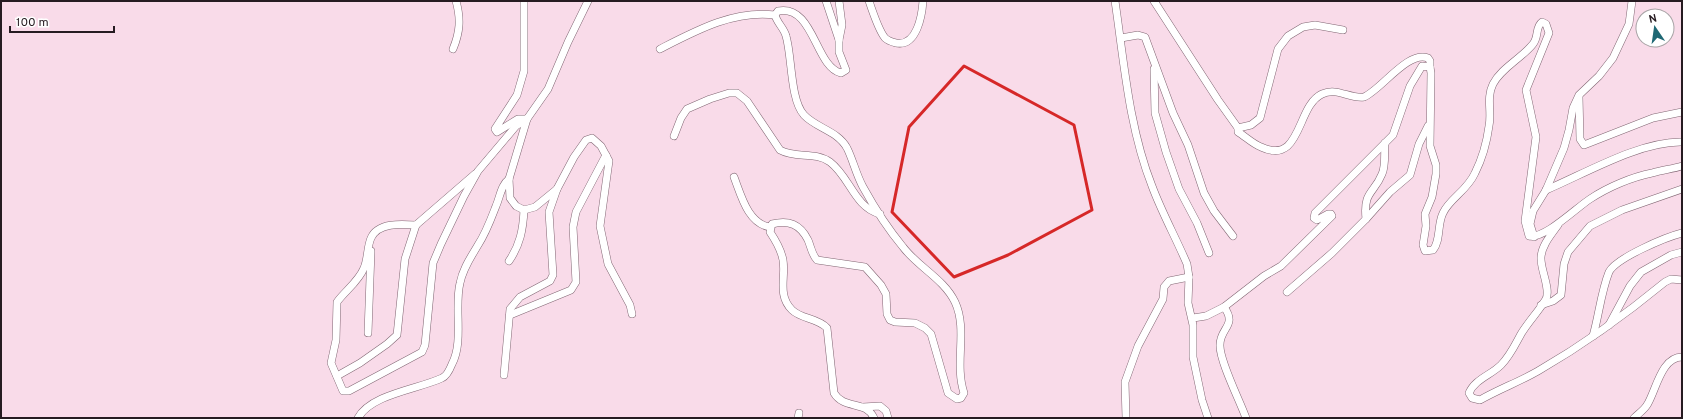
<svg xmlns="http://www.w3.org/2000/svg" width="1683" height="419" font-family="Overpass,sans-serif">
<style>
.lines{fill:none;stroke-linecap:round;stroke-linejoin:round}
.minor-casing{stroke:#816673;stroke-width:8}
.minor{stroke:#fff;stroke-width:7}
.marked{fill:none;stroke:#d62828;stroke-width:3;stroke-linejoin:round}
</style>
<rect width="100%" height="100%" fill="#f9dbe9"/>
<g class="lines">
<g class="minor-casing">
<g id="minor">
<polyline points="524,1 524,71 517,95 495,129 497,132 518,119 526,119"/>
<polyline points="588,1 568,42 548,89 527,119 509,179 510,198 516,206 524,210 535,207 557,189 574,157 586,140 592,138 601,146 609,161 600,226 608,264 630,305 632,314"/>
<polyline points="826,1 839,40"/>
<path d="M 839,1 L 842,25 L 839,40 L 839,52 L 846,70 L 841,73 C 815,67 814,4 778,11 L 775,15 C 777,23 784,28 786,36 C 792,55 790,100 804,115 C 816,128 838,131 847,148 C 853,160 856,174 863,187 C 874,207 888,229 903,247 C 918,267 944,279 955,302 C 968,330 954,363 964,393 L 961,398 L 957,399 L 948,393 L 931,334 L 925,328 L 915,323 L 895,322 L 890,320 L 887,314 L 886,294 L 881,285 L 865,267 L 817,260 C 812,255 811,247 808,240 C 800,224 789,220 772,224 L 770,232 C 776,241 781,249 783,260 C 786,277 777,295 792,310 C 801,319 818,318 827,328 L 834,393 C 844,410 866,400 874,418"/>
<path d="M 869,1 C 872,10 879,31 885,38 C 888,41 892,42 896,43 C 917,47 922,15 923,1"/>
<path d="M 1115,1 C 1124,62 1129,128 1152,186 C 1162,213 1176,238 1187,264 L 1189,277 L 1188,303 L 1193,325 L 1193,357 L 1202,400 L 1208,418"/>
<polyline points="1154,1 1218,100 1238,128"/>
<path d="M 1343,30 L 1315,25 L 1303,27 L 1288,36 L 1278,49 L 1260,118 L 1251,125 L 1238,128 L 1238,132 C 1246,137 1253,144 1261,147 C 1302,166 1296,106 1322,94 C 1337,87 1349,99 1364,97 C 1381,90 1408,50 1428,58 L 1430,61 L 1430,67"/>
<polyline points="1121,38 1138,35 1145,37 1173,113 1188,145 1204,193 1214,211 1233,236"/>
<path d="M 453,49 C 460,32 461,19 456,1"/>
<path d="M 660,49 C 697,30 734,10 775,15"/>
<polyline points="1154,69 1155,113 1166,152 1179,189 1197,223 1209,253"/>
<polyline points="1579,97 1580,139 1584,145 1653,118 1682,112"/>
<path d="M 674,136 L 681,118 L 687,109 L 710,99 L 729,93 L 737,93 L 747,101 L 780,150 C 796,159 815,151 830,162 C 850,177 854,207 880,214"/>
<path d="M 734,177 C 741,195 748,224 770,227"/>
<path d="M 1546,190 C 1584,174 1640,141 1682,142"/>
<polyline points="1366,219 1390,192 1410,175 1419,144 1428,126"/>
<path d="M 416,225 C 402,224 378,222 371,238 C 367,247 368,259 364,268 C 359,281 345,291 337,302 L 336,340 L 331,363 L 343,391 L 349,391 L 422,352 L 425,345 L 433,263 L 441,244 L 464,196 L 478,171 L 516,126 L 527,119"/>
<path d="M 1558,225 C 1551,235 1542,245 1541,257 C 1540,269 1551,289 1546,299 C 1539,311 1528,322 1521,334 C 1515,345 1510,356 1501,365 C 1491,375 1475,379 1469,393 L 1472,398 L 1480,400 C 1499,389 1519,382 1538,371 C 1583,345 1625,315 1665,282 L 1671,279 L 1682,280"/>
<polyline points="1534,237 1530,224 1533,211 1546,190 1564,148 1569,130 1573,108 1579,95 1599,76 1613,58 1629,24 1632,1"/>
<path d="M 509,261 C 520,245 523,230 524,210"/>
<path d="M 1287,292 L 1332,253 L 1366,219 C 1363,191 1374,194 1382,174 C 1386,166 1384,152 1385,143"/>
<polyline points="1541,305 1553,301 1561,295 1564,264 1568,252 1590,226 1622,210 1682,189"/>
<path d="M 1224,307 C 1238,326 1219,328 1220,346 C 1220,362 1240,401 1246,418"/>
<polyline points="510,315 571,290 576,282 573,227 576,212 606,155"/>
<path d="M 1193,318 L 1206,316 L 1224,307 L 1264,276 L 1281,266 L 1332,216 L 1331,214 L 1328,214 L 1317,220 L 1314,218 L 1315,213 L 1393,135 L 1410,86 L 1422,66 L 1430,67 L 1431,73 L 1430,146 L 1436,165 L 1436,174 L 1432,197 L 1425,214 L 1426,226 L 1423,245 L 1425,251 L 1433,250 C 1441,240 1437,225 1443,213 C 1450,198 1467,191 1475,173 C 1482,159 1487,141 1489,126 C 1492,112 1486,98 1493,84 C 1501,68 1522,58 1533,44 C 1539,37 1535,27 1542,22 L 1546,24 L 1549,33 L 1526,90 L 1536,137 L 1525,221 L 1529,236 C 1545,239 1576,208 1590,199 C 1608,187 1632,177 1652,173 C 1662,170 1672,169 1682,166"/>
<polyline points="1609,325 1630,286 1641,272 1671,255 1682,252"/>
<polyline points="368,333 371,251"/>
<path d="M 1593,336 C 1599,315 1601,292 1609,272 C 1616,258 1666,237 1682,233"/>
<polyline points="504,375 510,309 520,297 550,281 553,275 549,212 557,189"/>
<polyline points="337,376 360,363 387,344 397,335 405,259 416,225 475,174"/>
<polyline points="863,407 880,406 886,411 888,418"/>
<path d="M 358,418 C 371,394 419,389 442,378 C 447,376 450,369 452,364 C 464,342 454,307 460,283 C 463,268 471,257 478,245 C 486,233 491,219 496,206 C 500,197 501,185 509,179"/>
<polyline points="798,418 799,413"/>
<polyline points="1126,418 1125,382 1138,346 1163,299 1164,287 1169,281 1189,277"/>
<path d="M 1634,418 C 1638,414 1644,410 1647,405 C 1656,391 1661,357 1682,357"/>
</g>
</g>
<use href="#minor" class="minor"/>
</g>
<path class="marked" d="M 964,66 L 1074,125 L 1092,210 L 1008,255 L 954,277 L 892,212 L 909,127 Z"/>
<rect width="1683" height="419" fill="none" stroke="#261b21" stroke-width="4"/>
<g transform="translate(1655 28) rotate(347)"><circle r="19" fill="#ffffff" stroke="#a8a4a6"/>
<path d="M0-3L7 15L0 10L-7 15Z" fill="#1f6874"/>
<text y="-6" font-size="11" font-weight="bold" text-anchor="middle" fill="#261b21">N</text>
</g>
<path d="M10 26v6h104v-6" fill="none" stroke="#261b21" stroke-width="2"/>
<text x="16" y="26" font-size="12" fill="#261b21" stroke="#ffffff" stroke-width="3" paint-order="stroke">100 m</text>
</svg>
